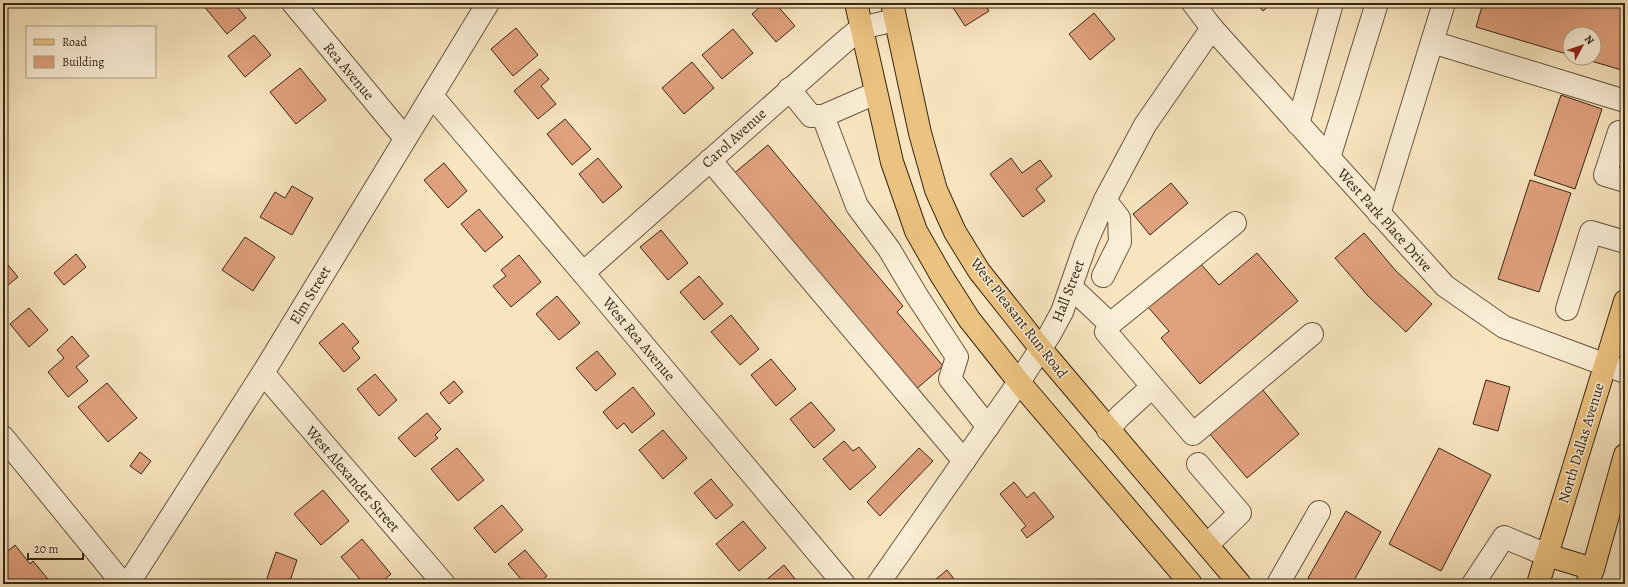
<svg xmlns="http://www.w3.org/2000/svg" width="1628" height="587" font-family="Alegreya,serif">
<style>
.building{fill:#e1a17e;stroke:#352714}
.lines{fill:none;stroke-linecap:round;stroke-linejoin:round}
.minor-casing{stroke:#66563f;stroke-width:24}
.major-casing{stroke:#352714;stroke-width:24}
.minor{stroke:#faeed6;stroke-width:22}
.major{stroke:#ecc280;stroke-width:22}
.labels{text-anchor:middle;stroke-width:3;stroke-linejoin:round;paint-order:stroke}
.street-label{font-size:15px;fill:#352714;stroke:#faeed6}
</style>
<rect width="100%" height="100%" fill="#f8e5c0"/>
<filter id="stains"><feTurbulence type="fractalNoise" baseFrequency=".005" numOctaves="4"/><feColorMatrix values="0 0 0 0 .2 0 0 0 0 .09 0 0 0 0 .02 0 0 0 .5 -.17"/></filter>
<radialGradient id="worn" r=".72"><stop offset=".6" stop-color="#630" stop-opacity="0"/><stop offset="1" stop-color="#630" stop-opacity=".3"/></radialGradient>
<g class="building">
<polygon points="204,3 234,3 246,18 227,34 202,4"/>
<polygon points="765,3 775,3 795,26 776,42 752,14"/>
<polygon points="950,3 984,3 989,11 965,26"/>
<polygon points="1256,3 1272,3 1263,11"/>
<polygon points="1483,3 1625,3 1625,71 1581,58 1594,58 1594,34 1570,34 1570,55 1476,27"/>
<polygon points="1094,13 1115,39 1090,60 1069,34"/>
<polygon points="516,28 538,55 513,76 491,49"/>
<polygon points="733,29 753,53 722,79 702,55"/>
<polygon points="254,35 271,55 245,77 228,56"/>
<polygon points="692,62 714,88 684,114 662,88"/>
<polygon points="300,68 326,100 296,124 270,92"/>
<polygon points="540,69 549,79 541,86 556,104 538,119 514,91"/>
<polygon points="1561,95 1602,109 1575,189 1534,175"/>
<polygon points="565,119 591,149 572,165 547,134"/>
<polygon points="768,145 903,306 897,312 943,366 914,391 732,175"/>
<polygon points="598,158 622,187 603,203 579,174"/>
<polygon points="1011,158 1022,173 1040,160 1052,176 1036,189 1045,201 1023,217 990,174"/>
<polygon points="444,163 467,191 448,208 424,180"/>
<polygon points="1530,180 1571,193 1539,292 1498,279"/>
<polygon points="1171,183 1188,203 1150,235 1133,214"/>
<polygon points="292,186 313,198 292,235 260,217 275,192 285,198"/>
<polygon points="479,209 503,237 485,252 461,224"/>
<polygon points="661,230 688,263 668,280 640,247"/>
<polygon points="1364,233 1396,271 1432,304 1406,332 1368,296 1335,258"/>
<polygon points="245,237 275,257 253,291 222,270"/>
<polygon points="1257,253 1298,301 1200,384 1161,338 1169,331 1148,307 1200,263 1219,285"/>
<polygon points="76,254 86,267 64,285 54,273"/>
<polygon points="519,255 541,282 511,307 493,286 506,276 501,270"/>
<polygon points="3,259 18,277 3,289"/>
<polygon points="699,276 723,304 704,320 680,292"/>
<polygon points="557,296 580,323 559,340 536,314"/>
<polygon points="29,308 48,330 29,347 10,324"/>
<polygon points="731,315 759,349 740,365 711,332"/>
<polygon points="343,323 359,342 352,348 360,358 344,372 319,343"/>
<polygon points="72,336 89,356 76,367 88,381 68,397 48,372 64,358 57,350"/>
<polygon points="597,351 616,374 596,391 576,368"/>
<polygon points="771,359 796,389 776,406 751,375"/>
<polygon points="375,374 397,400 379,416 357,389"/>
<polygon points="1486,380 1510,387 1498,431 1473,424"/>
<polygon points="454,381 463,392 449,404 440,393"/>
<polygon points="107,383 137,418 108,442 78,407"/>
<polygon points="633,387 655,414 632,433 624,423 617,429 603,412"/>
<polygon points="1262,389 1299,434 1247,478 1209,433"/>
<polygon points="811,402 835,430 814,448 790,419"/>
<polygon points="427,413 441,429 435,435 438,438 415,457 398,438"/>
<polygon points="663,430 687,458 663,479 639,450"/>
<polygon points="844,441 853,451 859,447 876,467 850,490 823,459"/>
<polygon points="457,448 484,480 458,501 431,469"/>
<polygon points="919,448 933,461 880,516 867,502"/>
<polygon points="1439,448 1491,475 1441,571 1389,544"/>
<polygon points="140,452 151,461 141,474 130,466"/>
<polygon points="711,479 733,505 716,519 694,493"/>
<polygon points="1014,482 1027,498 1034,492 1054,517 1027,538 1021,530 1026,526 1000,494"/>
<polygon points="323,490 349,521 321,545 294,514"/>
<polygon points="502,505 523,530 495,553 474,528"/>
<polygon points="1346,511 1381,532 1352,584 1319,584 1308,578"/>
<polygon points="743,521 766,548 739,571 716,544"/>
<polygon points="362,539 391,574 379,584 364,584 341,557"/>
<polygon points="15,545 30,564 33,561 52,584 3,584 3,555"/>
<polygon points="525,550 547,576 537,584 525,584 508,564"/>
<polygon points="276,552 297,560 289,584 265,584"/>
<polygon points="784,565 799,584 768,584 765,581"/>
<polygon points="947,570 958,584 930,584"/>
</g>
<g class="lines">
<g class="minor-casing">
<g id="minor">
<polyline points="293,3 405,138"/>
<polyline points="1193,3 1212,28 1445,286 1504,327 1625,372"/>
<polyline points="1432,42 1625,101"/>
<polyline points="789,89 811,116 823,116 876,93"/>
<polyline points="432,96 583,273 844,584"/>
<polyline points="823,116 857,206 889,249 917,296 957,357 950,379 988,427"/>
<polyline points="1298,124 1332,3"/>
<polyline points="1625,134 1619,132 1605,175 1625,181"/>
<polyline points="1329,158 1377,3"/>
<polyline points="710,160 964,461"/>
<polyline points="1379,214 1444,3"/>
<polyline points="1235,223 1110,324 1106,332 1193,434 1312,334"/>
<polyline points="583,273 844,42 861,28 895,20"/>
<polyline points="1103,276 1120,242 1119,218 1105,200"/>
<polyline points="1071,287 1110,324"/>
<polyline points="1567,309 1591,232 1625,242"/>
<polyline points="263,373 444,584"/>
<polyline points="1108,430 1120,416 1152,387"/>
<polyline points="3,437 123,584"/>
<polyline points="1198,464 1240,513 1207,545"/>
<polyline points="128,584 263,373 488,3"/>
<polyline points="878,584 1019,382 1050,334 1062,312 1086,243 1105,200 1145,125 1212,28"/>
<polyline points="1278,584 1319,512"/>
<polyline points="1473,584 1504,537 1547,555"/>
</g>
</g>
<g class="major-casing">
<g id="major">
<polyline points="856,3 892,162 916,231 941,275 969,319 1019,382 1191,584"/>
<polyline points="892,3 920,133 936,190 955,232 979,271 1041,349 1240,584"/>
<polyline points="1547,555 1593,569"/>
<polyline points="1538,584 1625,301"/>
<polyline points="1587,584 1593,569 1625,455"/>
</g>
</g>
<use href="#minor" class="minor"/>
<use href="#major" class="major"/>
</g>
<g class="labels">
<g class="street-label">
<text transform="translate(349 71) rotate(50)" y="5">Rea Avenue</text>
<text transform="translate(734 138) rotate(-42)" y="5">Carol Avenue</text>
<text transform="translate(1385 220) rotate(48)" y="5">West Park Place Drive</text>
<text transform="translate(1068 291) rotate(-69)" y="5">Hall Street</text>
<text transform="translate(310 295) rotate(-59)" y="5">Elm Street</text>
<text transform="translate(1019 318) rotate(52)" y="5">West Pleasant Run Road</text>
<text transform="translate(639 339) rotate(50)" y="5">West Rea Avenue</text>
<text transform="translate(1581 443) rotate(-73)" y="5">North Dallas Avenue</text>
<text transform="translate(353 479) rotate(49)" y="5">West Alexander Street</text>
</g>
</g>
<rect width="1628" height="587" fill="none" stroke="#f8e5c0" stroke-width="16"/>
<rect x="4" y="4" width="1620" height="579" fill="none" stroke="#352714" stroke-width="2"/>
<rect x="8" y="8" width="1612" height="571" fill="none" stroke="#352714"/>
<rect x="26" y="26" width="130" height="52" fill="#faeed6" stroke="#ab9e88"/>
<rect x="34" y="39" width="20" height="6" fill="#ecc280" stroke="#ab9e88"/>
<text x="62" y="46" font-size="12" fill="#352714">Road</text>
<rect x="34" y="56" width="20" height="12" fill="#e1a17e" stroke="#ab9e88"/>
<text x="62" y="66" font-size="12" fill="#352714">Building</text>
<g transform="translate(1582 46) rotate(50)"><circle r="19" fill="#faeed6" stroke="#ab9e88"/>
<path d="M0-3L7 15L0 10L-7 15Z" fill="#8f2418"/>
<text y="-6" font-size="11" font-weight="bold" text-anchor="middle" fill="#352714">N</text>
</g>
<path d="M28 553v6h55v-6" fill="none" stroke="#352714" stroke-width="2"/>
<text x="34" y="553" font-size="12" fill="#352714" stroke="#faeed6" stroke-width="3" paint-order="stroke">20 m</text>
<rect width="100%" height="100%" filter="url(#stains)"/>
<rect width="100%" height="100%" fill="url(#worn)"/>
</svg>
